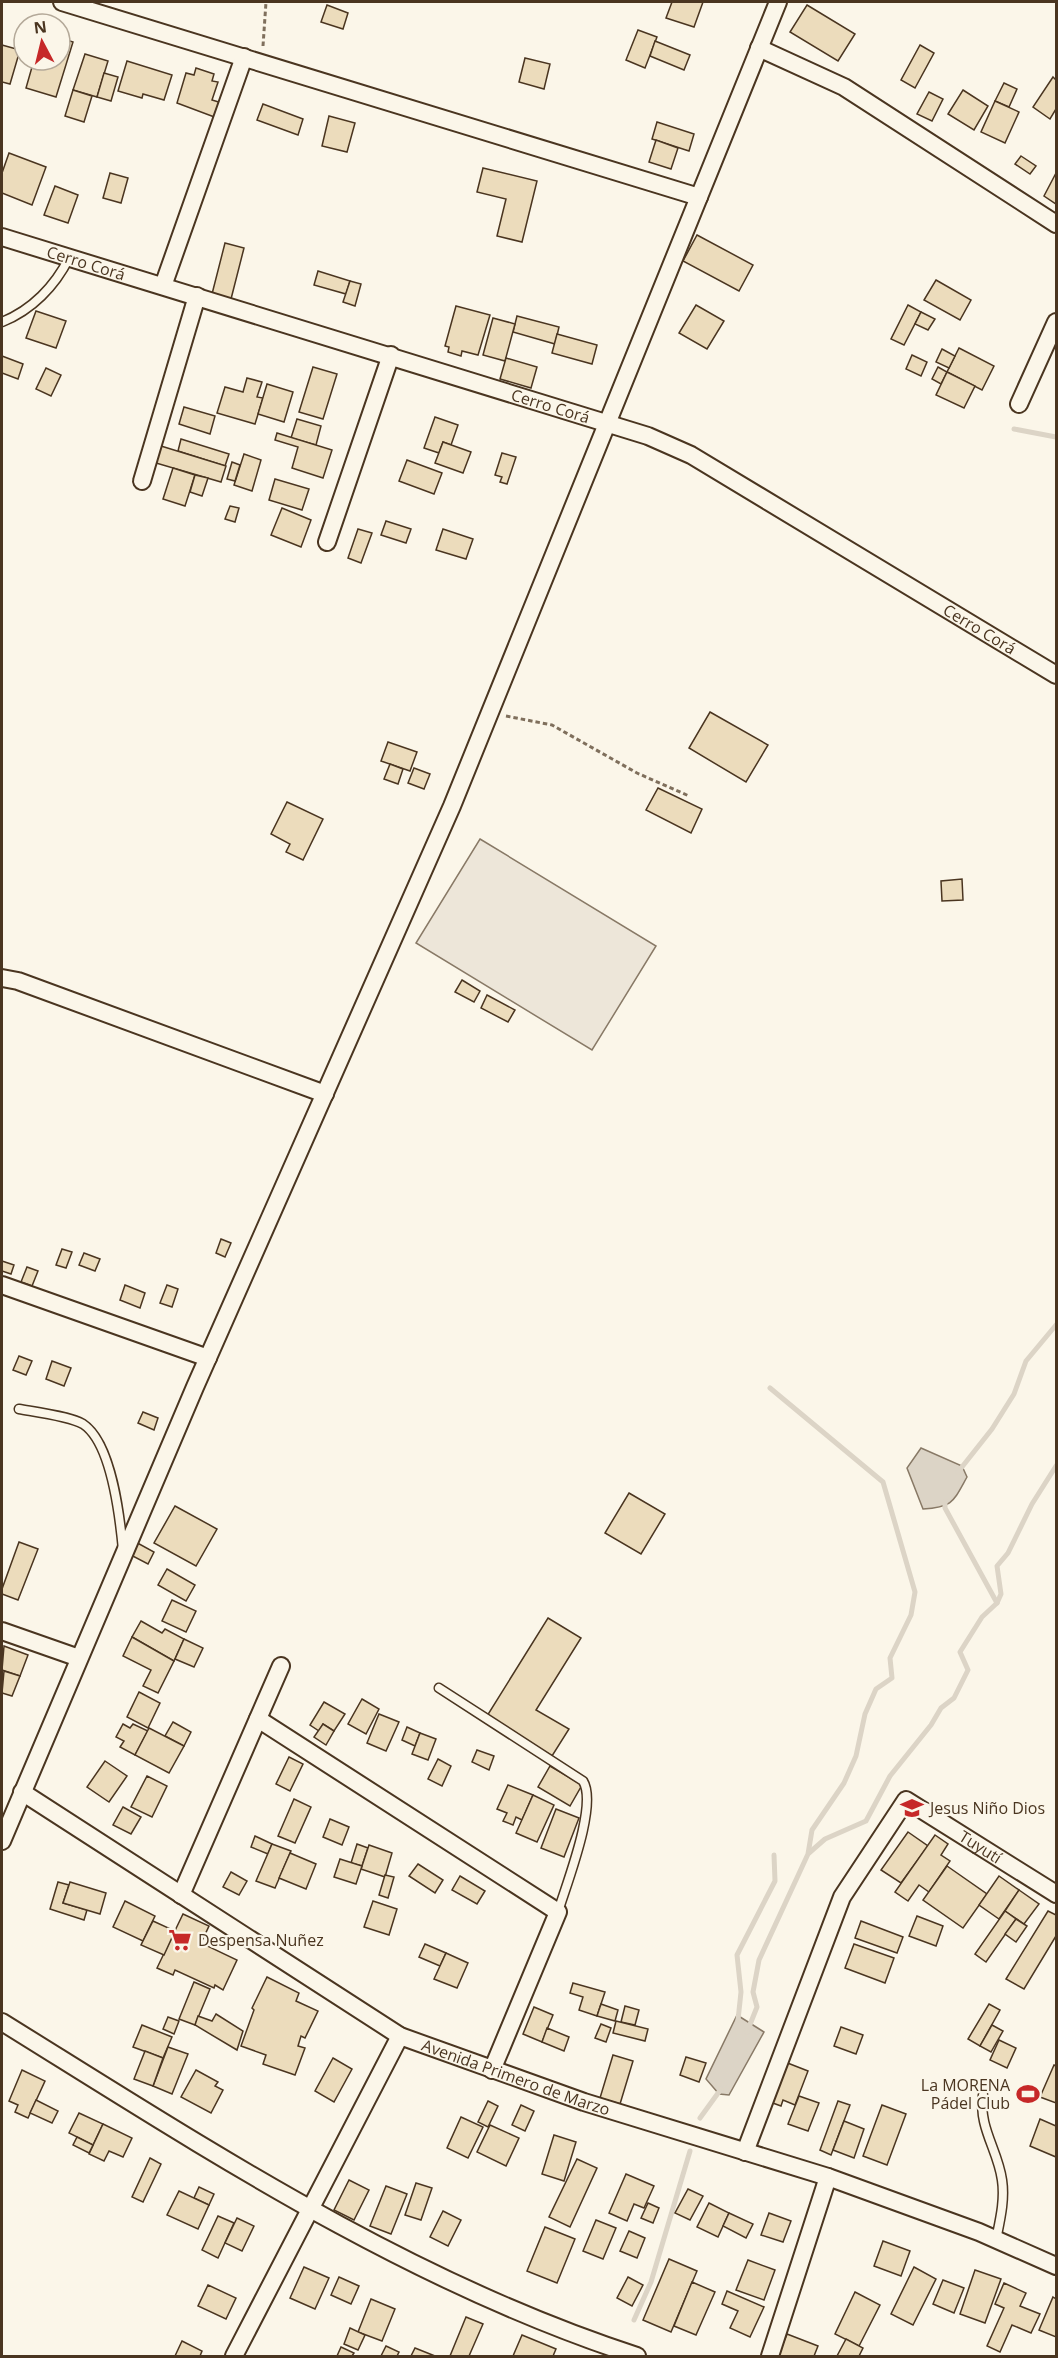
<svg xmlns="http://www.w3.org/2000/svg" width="1058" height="2358" font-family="'Open Sans',sans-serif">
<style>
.green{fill:#ede6d9;stroke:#887966;stroke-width:1.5}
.water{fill:#dcd4c6;stroke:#887966;stroke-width:1.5}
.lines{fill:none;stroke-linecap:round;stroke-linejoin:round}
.stream{stroke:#dcd4c6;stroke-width:5}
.building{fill:#ecdcbc;stroke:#4a3520;stroke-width:1.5}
.service-casing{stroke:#4a3520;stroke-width:11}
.minor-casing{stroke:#4a3520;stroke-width:20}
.path{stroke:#7f6f5c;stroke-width:3;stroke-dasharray:4.5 3;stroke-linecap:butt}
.service{stroke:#fbf6e9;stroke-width:8}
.minor{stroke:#fbf6e9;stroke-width:16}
.labels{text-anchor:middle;stroke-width:4.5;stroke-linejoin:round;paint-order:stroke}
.street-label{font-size:16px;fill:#4a3520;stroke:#fbf6e9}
.poi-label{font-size:16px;fill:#4a3520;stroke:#fbf6e9;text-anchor:start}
</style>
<rect width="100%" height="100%" fill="#fbf6e9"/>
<polygon class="green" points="480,839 656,946 592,1050 416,943"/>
<g class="water">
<path d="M 921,1448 L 962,1466 L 967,1477 C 953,1502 953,1507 923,1509 L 907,1468 Z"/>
<polygon points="737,2015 764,2032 729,2095 719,2094 706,2079"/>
</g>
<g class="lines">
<g class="stream">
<polyline points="1014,429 1056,437"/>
<polyline points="958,1472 992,1429 1014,1394 1026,1361 1056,1325"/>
<polyline points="945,1501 945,1508 997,1603"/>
<polyline points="809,1853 825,1839 866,1821 890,1776 931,1725 941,1708 954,1698 968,1670 960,1652 982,1617 997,1603 1001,1594 997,1566 1008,1553 1032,1504 1056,1466"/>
<polyline points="738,2020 741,1992 737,1955 775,1881 774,1855"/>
<polyline points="747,2032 757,2007 753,1992 759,1960 808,1854 812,1830 844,1783 856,1756 865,1714 876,1689 892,1678 890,1658 911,1615 915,1592 883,1482 770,1388"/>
<polyline points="700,2118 721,2089"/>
<polyline points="634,2320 651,2282 690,2151"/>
</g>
</g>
<g class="building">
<polygon points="672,2 703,2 694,27 666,18"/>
<polygon points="327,5 348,13 343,29 321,22"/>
<polygon points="807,5 855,34 838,61 790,32"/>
<polygon points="638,30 657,37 645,68 626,60"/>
<polygon points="60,38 73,42 56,97 26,88 34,60 60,60"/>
<polygon points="655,41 690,55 684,70 650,56"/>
<polygon points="2,45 20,50 10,84 2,82"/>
<polygon points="920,45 934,53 915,88 901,80"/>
<polygon points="85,54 108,61 97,97 73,90"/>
<polygon points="525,58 550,64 544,89 519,82"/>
<polygon points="127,61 172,75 164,100 143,94 142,98 118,91"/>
<polygon points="196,68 214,74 212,81 218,82 212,100 222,103 217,118 177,103 186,73 194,75"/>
<polygon points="104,73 118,77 111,101 97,97"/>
<polygon points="1053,77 1056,80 1056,109 1050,119 1033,107"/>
<polygon points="1004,83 1017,89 1009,107 995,101"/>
<polygon points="73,90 92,96 84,122 65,116"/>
<polygon points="963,90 988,106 974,130 948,114"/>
<polygon points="929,92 943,99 932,121 917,114"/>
<polygon points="995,101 1019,112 1005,143 981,132"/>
<polygon points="263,104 303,119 298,135 257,120"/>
<polygon points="329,116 355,123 347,152 322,146"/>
<polygon points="657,122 694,134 689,151 652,139"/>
<polygon points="656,140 678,148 671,169 649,162"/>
<polygon points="9,153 46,167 32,205 2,193 2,173"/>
<polygon points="1021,156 1036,166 1030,174 1015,164"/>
<polygon points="483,168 537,181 522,242 497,236 506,199 477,192"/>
<polygon points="110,173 128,178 121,203 103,198"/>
<polygon points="1056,173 1056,204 1044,196"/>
<polygon points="55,186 78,195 68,223 44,215"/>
<polygon points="697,235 753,265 739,291 683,261"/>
<polygon points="225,243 244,248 231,299 212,294"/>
<polygon points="318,271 350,281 346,294 314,285"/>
<polygon points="936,280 971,300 960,320 924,300"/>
<polygon points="350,281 361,284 355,306 343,302"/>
<polygon points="696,305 724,321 707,349 679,333"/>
<polygon points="908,305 921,312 904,345 891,339"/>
<polygon points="456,306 490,315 478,355 462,351 461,356 448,352 449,347 445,346"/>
<polygon points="36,311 66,321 56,348 26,338"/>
<polygon points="921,312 935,319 928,330 915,324"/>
<polygon points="517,316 559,327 555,344 513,332"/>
<polygon points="493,318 515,324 505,361 483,355"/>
<polygon points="557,334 597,345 592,364 552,353"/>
<polygon points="959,348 994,366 982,390 947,372"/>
<polygon points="942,349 955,356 949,368 936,362"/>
<polygon points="912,355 927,362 921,376 906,369"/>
<polygon points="2,356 23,364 18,379 2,373"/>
<polygon points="506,358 537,367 531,388 500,379"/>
<polygon points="313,367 337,374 323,419 299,412"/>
<polygon points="938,367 947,372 941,384 932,379"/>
<polygon points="46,368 61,375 51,396 36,389"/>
<polygon points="947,372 975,386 964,408 936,395"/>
<polygon points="247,378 262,382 257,397 263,398 255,424 217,413 225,387 243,392"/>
<polygon points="267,384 293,392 284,422 258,414"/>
<polygon points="184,407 215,416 210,434 179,424"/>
<polygon points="435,417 458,425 451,445 443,442 439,453 424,448"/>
<polygon points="297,419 321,426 316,445 291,438"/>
<polygon points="277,433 332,450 323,478 292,468 298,447 275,440"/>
<polygon points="181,439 229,454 225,466 178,451"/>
<polygon points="443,442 471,452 463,473 435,463"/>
<polygon points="161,446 226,466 221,482 156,463"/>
<polygon points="502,453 516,457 507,484 500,482 502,477 495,475"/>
<polygon points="244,454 261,460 252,491 234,485"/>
<polygon points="407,460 442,473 434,494 399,481"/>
<polygon points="232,462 240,465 235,481 227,479"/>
<polygon points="173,468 195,475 185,506 163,499"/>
<polygon points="195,475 208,478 202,496 190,492"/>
<polygon points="275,479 309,489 302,510 269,500"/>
<polygon points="230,506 239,508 235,522 225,519"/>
<polygon points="282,508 311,520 301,547 271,535"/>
<polygon points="386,521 411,529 406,543 381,535"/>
<polygon points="358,529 372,533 361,563 348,558"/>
<polygon points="443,529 473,539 466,559 436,550"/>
<polygon points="710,712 768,745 746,782 689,748"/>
<polygon points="388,742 417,752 410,771 381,761"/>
<polygon points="390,764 403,769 398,784 384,779"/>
<polygon points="414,768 430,774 424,789 408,783"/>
<polygon points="658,788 702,809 691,833 646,810"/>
<polygon points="287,802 323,819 303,860 286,852 290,844 271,834"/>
<polygon points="962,879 963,900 942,901 941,881"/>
<polygon points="462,980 480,991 474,1002 455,992"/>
<polygon points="487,995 515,1010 508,1022 481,1008"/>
<polygon points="221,1239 231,1243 225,1257 216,1253"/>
<polygon points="62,1249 72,1252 66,1268 56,1265"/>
<polygon points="84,1253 100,1259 95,1271 79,1265"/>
<polygon points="2,1261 14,1265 11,1274 2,1271"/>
<polygon points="27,1267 38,1271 32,1286 21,1282"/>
<polygon points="125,1285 145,1293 140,1308 120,1300"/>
<polygon points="167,1285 178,1289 172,1307 160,1303"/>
<polygon points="19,1356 32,1361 26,1375 13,1370"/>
<polygon points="52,1361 71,1368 64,1386 46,1379"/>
<polygon points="143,1412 158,1418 154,1430 138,1423"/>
<polygon points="629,1493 665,1514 641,1554 605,1533"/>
<polygon points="175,1506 217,1529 196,1566 154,1543"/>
<polygon points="132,1540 154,1552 148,1564 125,1552"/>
<polygon points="19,1542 38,1549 18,1600 2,1594 2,1589"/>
<polygon points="167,1569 195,1585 186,1601 158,1585"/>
<polygon points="172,1600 196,1611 186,1632 162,1621"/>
<polygon points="548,1618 581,1638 536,1710 569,1729 552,1756 487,1716"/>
<polygon points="141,1621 162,1633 165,1629 184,1639 174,1661 132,1637"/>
<polygon points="132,1637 174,1661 158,1693 143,1686 151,1670 123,1656"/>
<polygon points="184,1639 203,1648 194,1667 175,1659"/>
<polygon points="4,1646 28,1655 20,1676 2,1670"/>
<polygon points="4,1671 20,1676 12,1696 2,1693"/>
<polygon points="139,1692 160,1703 148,1728 127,1717"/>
<polygon points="362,1699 379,1709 366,1734 348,1724"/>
<polygon points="324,1702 345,1714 334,1731 323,1724 319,1731 310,1725"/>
<polygon points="379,1714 399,1722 386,1751 367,1743"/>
<polygon points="173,1722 191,1732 184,1746 165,1736"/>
<polygon points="123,1724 130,1728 133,1724 148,1731 135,1755 120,1747 124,1741 116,1737"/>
<polygon points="323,1724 334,1731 326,1745 314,1737"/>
<polygon points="407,1727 420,1733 415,1746 402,1740"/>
<polygon points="149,1728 184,1746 169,1773 135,1755"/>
<polygon points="420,1733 436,1739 428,1760 412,1754"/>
<polygon points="477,1750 494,1756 489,1770 472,1762"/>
<polygon points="289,1757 303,1764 290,1791 276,1784"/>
<polygon points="438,1759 451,1766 442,1786 428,1779"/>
<polygon points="105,1761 127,1776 109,1802 87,1787"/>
<polygon points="550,1766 582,1785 570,1806 538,1787"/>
<polygon points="147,1776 167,1786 152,1817 131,1807"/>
<polygon points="508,1785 533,1795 522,1820 516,1817 513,1825 503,1821 507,1813 497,1809"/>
<polygon points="533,1795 554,1805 537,1842 516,1833"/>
<polygon points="294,1799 311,1807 295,1843 278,1836"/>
<polygon points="123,1807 141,1817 131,1834 113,1825"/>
<polygon points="556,1809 579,1818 564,1857 541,1848"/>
<polygon points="330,1819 349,1827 342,1845 323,1837"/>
<polygon points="908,1832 928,1846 901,1883 881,1870"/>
<polygon points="935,1835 948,1844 941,1855 950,1861 929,1892 919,1885 908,1901 895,1892"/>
<polygon points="255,1836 272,1844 268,1854 251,1847"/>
<polygon points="272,1844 291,1851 275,1888 256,1881"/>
<polygon points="357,1844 368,1848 362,1866 351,1863"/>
<polygon points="369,1845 392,1853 385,1877 361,1869"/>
<polygon points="290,1853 316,1864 306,1889 279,1878"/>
<polygon points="340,1859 362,1866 356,1884 334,1877"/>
<polygon points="418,1864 443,1880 435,1893 409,1876"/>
<polygon points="947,1866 987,1894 963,1928 923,1900"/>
<polygon points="231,1872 247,1881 239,1895 223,1887"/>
<polygon points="385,1875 394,1877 388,1898 379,1895"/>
<polygon points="460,1876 485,1891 477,1904 452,1890"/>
<polygon points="999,1876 1019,1890 999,1919 979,1905"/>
<polygon points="58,1882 69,1885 63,1903 87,1910 84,1920 50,1909"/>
<polygon points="70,1882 106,1893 100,1914 63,1903"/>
<polygon points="1019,1890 1039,1904 1024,1924 1005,1911"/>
<polygon points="125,1901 155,1916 143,1941 113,1927"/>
<polygon points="373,1901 397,1909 389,1935 364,1927"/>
<polygon points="1005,1911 1016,1919 986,1962 975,1954"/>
<polygon points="1048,1911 1056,1915 1056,1936 1024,1989 1006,1979"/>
<polygon points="183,1914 209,1926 201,1943 237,1960 223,1990 215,1985 214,1988 175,1970 173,1975 157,1968"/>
<polygon points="917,1916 943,1926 936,1946 909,1936"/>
<polygon points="1016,1919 1027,1926 1016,1942 1005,1934"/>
<polygon points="153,1921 175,1931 164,1955 141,1945"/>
<polygon points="861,1921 903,1937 897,1953 855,1938"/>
<polygon points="425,1944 446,1953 440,1966 419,1957"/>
<polygon points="854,1944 894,1958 885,1983 845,1968"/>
<polygon points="446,1953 468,1963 457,1988 434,1979"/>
<polygon points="267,1977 299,1993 296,2001 318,2011 305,2038 301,2036 298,2046 305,2048 295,2075 263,2064 266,2055 241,2046 254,2010 252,2008"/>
<polygon points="194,1982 210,1989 195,2025 179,2019"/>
<polygon points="573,1983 605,1992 597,2016 579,2010 583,1997 570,1993"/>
<polygon points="601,2004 618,2010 615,2021 597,2016"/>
<polygon points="989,2004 1000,2010 980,2046 968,2039"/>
<polygon points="625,2006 639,2010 635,2025 621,2022"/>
<polygon points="534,2007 553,2015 542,2042 523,2034"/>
<polygon points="216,2014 243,2031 237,2050 195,2025 198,2016 212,2021"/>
<polygon points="168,2017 179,2021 174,2034 163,2029"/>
<polygon points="616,2021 648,2029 645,2041 613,2033"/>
<polygon points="601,2024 611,2028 606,2042 595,2038"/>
<polygon points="142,2025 172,2037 163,2058 133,2047"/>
<polygon points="992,2025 1003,2031 991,2052 980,2046"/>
<polygon points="841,2027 863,2035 856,2054 834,2046"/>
<polygon points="547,2028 569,2037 564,2051 542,2042"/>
<polygon points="999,2040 1016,2048 1007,2068 990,2060"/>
<polygon points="168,2047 188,2054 172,2094 153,2086"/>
<polygon points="145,2051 163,2058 153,2086 134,2079"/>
<polygon points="613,2055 633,2061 620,2104 600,2098"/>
<polygon points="686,2057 706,2063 699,2082 680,2075"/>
<polygon points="333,2058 352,2069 334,2102 315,2091"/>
<polygon points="785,2062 808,2071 795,2105 783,2100 781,2106 770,2102"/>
<polygon points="1054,2065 1056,2066 1056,2103 1040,2097"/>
<polygon points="22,2070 45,2081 28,2118 15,2112 18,2105 9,2101"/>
<polygon points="196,2070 218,2082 215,2086 223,2090 211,2113 181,2097"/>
<polygon points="799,2096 819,2103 808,2131 788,2124"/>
<polygon points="36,2100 58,2111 52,2123 30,2113"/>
<polygon points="488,2101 498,2106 488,2127 478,2122"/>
<polygon points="838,2101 850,2105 831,2155 820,2150"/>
<polygon points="521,2105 534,2111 525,2131 512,2125"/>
<polygon points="882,2105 906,2114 887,2165 863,2156"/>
<polygon points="79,2113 103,2124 93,2145 69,2133"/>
<polygon points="461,2117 483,2127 468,2158 447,2148"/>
<polygon points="1040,2119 1056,2126 1056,2157 1030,2146"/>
<polygon points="844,2121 864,2129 854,2158 833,2150"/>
<polygon points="103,2124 132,2138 123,2157 109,2151 104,2161 89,2154"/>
<polygon points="490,2125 519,2138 506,2166 477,2152"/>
<polygon points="554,2135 576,2142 564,2181 542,2174"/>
<polygon points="77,2137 93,2145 89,2153 73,2145"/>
<polygon points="150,2158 161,2164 143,2202 132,2197"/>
<polygon points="577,2159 597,2168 570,2227 549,2217"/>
<polygon points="626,2174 654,2186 644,2208 634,2204 627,2221 609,2213"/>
<polygon points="349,2180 369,2190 354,2220 334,2210"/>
<polygon points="416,2183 432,2188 421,2220 405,2215"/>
<polygon points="386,2186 407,2194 391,2234 370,2226"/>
<polygon points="199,2187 214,2194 209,2205 194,2198"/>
<polygon points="688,2189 703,2196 690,2220 675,2213"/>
<polygon points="179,2191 209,2205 198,2229 167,2215"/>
<polygon points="648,2203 659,2208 653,2223 641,2218"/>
<polygon points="709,2203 729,2213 718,2237 697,2227"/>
<polygon points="443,2211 461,2220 448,2246 430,2237"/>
<polygon points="729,2213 753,2224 746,2238 723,2226"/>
<polygon points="769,2213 791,2221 783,2242 761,2235"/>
<polygon points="218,2216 234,2223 218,2258 202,2250"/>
<polygon points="237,2218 254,2226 242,2251 225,2243"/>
<polygon points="596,2220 616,2228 603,2259 583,2251"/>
<polygon points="545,2227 575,2239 557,2283 527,2271"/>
<polygon points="629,2231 645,2238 637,2258 620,2251"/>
<polygon points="883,2241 910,2251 901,2276 874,2266"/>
<polygon points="669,2259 697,2271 671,2332 643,2320"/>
<polygon points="748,2260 775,2270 764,2300 736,2290"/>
<polygon points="304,2267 329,2278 315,2309 290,2298"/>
<polygon points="914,2267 936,2279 913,2325 891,2314"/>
<polygon points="975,2270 1001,2279 985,2323 960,2314"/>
<polygon points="339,2277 359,2286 351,2304 331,2295"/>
<polygon points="628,2277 643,2285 632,2306 617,2298"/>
<polygon points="943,2280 964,2288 954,2313 933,2304"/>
<polygon points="692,2282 715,2292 696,2335 674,2326"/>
<polygon points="1004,2283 1026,2293 1020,2306 1040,2314 1031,2333 1012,2325 1000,2352 987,2346 1004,2308 995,2304"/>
<polygon points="208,2285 236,2298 226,2319 198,2306"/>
<polygon points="727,2291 764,2307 750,2337 730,2328 738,2311 722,2304"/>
<polygon points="855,2292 880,2305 859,2346 835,2334"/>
<polygon points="1053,2297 1056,2299 1056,2337 1039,2330"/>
<polygon points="371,2299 395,2309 382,2341 358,2332"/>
<polygon points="466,2317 483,2324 469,2356 450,2356"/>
<polygon points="350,2328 365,2335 358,2350 344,2344"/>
<polygon points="787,2334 818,2346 814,2356 778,2356"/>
<polygon points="522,2335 556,2349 553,2356 513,2356"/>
<polygon points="846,2339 863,2348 859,2356 837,2356"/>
<polygon points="182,2341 202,2351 200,2356 175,2356"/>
<polygon points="386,2346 399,2352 397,2356 381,2356"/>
<polygon points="341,2347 354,2353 352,2356 337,2356"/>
<polygon points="415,2348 435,2356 411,2356"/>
</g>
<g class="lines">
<g class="service-casing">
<g id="service">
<path d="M 2,322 C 32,310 55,286 69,258"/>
<path d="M 19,1409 C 36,1412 69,1416 83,1424 C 112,1443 120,1518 123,1550"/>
<path d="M 439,1688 L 583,1781 C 598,1805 566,1885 558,1912"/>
<path d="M 983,2095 C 978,2127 998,2150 1002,2180 C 1005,2200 1000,2220 996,2240"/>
</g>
</g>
<g class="minor-casing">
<g id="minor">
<polyline points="62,2 699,197"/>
<polyline points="759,48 844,87 1056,224"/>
<path id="s1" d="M 2,237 L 648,436 L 691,455 L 1056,675"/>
<polyline points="163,286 244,57"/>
<polyline points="1019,404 1056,322"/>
<polyline points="142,481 197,296"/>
<polyline points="327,542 391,355"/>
<polyline points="2,978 18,981 325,1094"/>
<polyline points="2,1285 208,1358"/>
<polyline points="2,1631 79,1658"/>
<polyline points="258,1719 558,1912 492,2070"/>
<path id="s2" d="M 22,1792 L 400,2036 L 584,2102 L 828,2177 L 979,2232 L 1056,2266"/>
<polyline points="2,1841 195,1387 452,806 778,2"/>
<polyline points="181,1895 281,1666"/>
<path d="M 2,2022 C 205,2148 408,2282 637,2356"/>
<path id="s3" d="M 745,2152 L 842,1897 L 906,1800 L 1056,1894"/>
<polyline points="234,2356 400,2036"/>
<polyline points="770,2356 828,2177"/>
</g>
</g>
<g class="path">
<polyline points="263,46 266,2"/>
<polyline points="506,716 552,725 637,773 689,796"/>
</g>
<use href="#service" class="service"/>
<use href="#minor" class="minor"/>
</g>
<defs>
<g id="school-bare" transform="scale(1.8)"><path d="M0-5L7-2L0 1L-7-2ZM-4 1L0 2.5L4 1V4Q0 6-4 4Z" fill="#c62828" stroke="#fbf6e9" stroke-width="2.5" paint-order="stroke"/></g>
<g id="supermarket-bare" transform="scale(1.8)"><path d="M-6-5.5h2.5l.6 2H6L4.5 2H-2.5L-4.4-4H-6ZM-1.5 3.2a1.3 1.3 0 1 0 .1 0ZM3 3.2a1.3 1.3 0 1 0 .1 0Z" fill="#c62828" stroke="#fbf6e9" stroke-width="2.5" paint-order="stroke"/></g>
<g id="stadium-bare" transform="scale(1.8)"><path d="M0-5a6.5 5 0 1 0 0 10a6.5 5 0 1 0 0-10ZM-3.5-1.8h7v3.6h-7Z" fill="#c62828" stroke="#fbf6e9" stroke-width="2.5" paint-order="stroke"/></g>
</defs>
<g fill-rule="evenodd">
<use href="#school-bare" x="912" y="1808"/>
<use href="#supermarket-bare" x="180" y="1940"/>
<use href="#stadium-bare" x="1028" y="2094"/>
</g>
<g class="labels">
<g class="street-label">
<text dy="6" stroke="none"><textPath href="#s1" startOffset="88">Cerro Corá</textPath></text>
<text dy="6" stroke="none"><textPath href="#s1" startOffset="574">Cerro Corá</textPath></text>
<text dy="6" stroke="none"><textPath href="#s1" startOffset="1060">Cerro Corá</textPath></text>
<text dy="6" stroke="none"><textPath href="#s3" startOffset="477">Tuyutí</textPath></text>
<text dy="6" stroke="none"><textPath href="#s2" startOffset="573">Avenida Primero de Marzo</textPath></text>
</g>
<g class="poi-label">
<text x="930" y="1814">Jesus Niño Dios</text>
<text x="198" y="1946">Despensa Nuñez</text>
<text x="1010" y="2091" text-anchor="end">La MORENA<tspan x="1010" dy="18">Pádel Club</tspan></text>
</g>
</g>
<rect width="1058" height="2358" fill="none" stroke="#4a3520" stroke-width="6"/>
<g transform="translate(42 42) rotate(353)"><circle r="28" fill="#fbf6e9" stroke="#b4a999" stroke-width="1.5"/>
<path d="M0-4.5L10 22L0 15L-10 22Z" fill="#c62828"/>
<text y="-9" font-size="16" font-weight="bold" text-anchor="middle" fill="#4a3520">N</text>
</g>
</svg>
